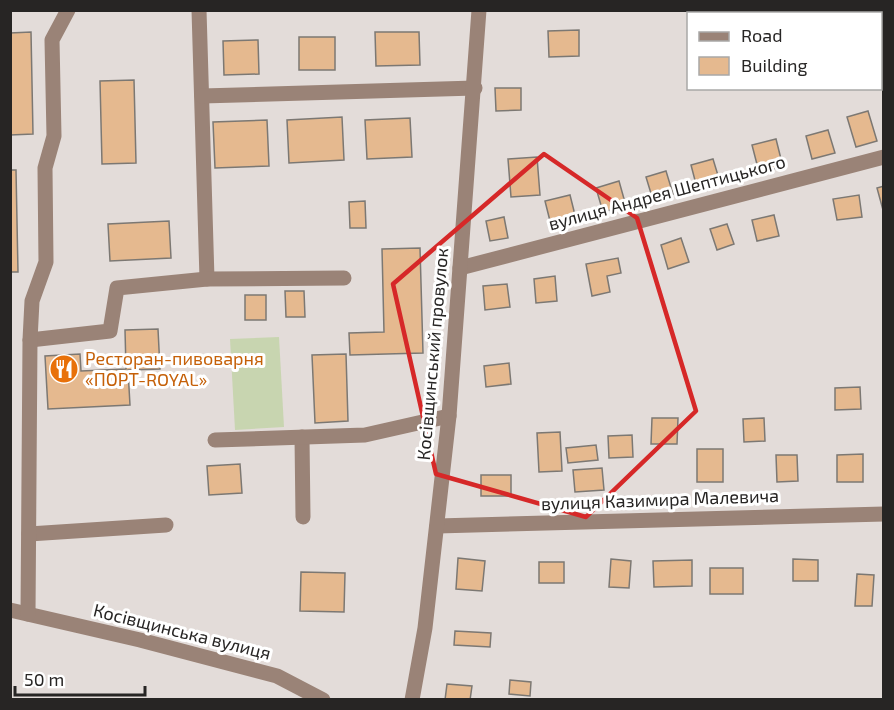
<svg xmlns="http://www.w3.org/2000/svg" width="894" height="710" font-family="'Exo 2',sans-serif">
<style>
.green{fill:#c8d5b0}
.building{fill:#e5b98f;stroke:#7c7873;stroke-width:1.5}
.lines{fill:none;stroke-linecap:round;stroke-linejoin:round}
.minor{stroke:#9a8377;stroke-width:15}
.marked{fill:none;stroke:#d62828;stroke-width:4.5;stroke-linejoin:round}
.labels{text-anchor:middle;stroke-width:6;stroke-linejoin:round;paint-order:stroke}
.street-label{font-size:18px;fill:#272524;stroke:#fff}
.food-label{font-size:18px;fill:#c56008;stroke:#fff;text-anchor:start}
</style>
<rect width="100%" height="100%" fill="#e3dcd9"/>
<polygon class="green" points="279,337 284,427 235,430 230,339"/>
<g class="building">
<polygon points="579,30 579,56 549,57 548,31"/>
<polygon points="31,32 33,134 10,135 10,33"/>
<polygon points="375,32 419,32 420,65 376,66"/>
<rect x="299" y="37" width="36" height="33"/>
<polygon points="258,40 259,74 224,75 223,41"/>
<polygon points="134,80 136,163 102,164 100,81"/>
<polygon points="495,88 521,88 521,110 496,111"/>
<polygon points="868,111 877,141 856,147 847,117"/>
<polygon points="342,117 344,160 289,163 287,120"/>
<polygon points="410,118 412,157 367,159 365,120"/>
<polygon points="267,120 269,166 215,168 213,122"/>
<polygon points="828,130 835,153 812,159 806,136"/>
<polygon points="776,139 783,167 759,172 752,145"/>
<polygon points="537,157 540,195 511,197 508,159"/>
<polygon points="713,159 720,182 697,188 691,165"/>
<polygon points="10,170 16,170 18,272 10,272"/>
<polygon points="666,171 673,194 653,200 646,177"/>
<polygon points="619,181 626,206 603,212 596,188"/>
<polygon points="884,186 884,210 883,210 877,188"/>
<polygon points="570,195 576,219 551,225 545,201"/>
<polygon points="859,195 862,217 837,220 833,199"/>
<polygon points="365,201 366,228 350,228 349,202"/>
<polygon points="774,215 779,236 757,241 752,220"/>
<polygon points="504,217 508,238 490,241 486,221"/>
<polygon points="169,221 171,258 110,261 108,224"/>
<polygon points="727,224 734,244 717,250 710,229"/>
<polygon points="681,238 689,262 668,269 661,245"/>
<polygon points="420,248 423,353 350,355 349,333 384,332 382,249"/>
<polygon points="618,258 621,273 607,276 610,292 592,296 586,264"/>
<polygon points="555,276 557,301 536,303 534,279"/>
<polygon points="507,284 510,307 485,310 483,286"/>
<polygon points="285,291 304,291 305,317 286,317"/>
<rect x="245" y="295" width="21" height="25"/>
<polygon points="158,329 160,369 128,370 130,405 48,409 45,356 80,354 81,371 126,369 125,330"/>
<polygon points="346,354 348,421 315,423 312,355"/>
<polygon points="509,363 511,384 486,387 484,366"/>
<polygon points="860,387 861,409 835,410 835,388"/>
<polygon points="652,418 678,418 677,444 651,444"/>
<polygon points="764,418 765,441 744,442 743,419"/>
<polygon points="560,432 562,471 539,472 537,433"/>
<polygon points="632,435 633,457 609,458 608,436"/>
<polygon points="596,445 598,460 568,463 566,448"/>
<rect x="697" y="449" width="26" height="33"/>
<polygon points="863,454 863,482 837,482 837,455"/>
<polygon points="776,455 797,455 798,481 777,482"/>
<polygon points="240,464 242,493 209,495 207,466"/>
<polygon points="602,468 604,490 575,492 573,470"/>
<rect x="481" y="475" width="30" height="21"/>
<polygon points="458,558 485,561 482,591 456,589"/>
<polygon points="611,559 631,561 629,588 609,587"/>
<polygon points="793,559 818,560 818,581 793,581"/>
<polygon points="692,560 692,586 654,587 653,561"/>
<rect x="539" y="562" width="25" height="21"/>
<rect x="710" y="568" width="33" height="26"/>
<polygon points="301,572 345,573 344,612 300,611"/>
<polygon points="857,574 874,575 872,606 855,606"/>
<polygon points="455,631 491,633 490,647 454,645"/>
<polygon points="510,680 531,682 530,696 509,694"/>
<polygon points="447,684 472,686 470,700 445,700"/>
</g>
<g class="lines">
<g class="minor">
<polyline points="199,10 207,279"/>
<polyline points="202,96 475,88"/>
<polyline points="460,268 884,157"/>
<polyline points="30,340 110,331 117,288 207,279 344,278"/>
<polyline points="302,437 303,517"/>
<polyline points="215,440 365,435 449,416"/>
<polyline points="437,526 884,514"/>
<polyline points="29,534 166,525"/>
<polyline points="10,610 140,640 277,676 323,700"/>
<polyline points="28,614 30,340 32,301 46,262 45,168 54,136 52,40 68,10"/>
<polyline points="412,700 425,628 449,416 479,10"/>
</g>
</g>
<path class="marked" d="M 544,154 L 637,218 L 696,411 L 586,517 L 436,474 L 393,284 Z"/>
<defs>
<g id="restaurant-disc" transform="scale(1.5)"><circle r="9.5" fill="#e8710a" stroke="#fff"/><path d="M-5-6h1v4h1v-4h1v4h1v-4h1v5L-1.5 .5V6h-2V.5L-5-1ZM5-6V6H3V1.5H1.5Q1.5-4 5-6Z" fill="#fff"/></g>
</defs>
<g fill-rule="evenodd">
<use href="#restaurant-disc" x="64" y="369"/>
</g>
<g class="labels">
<g class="street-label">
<text transform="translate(667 193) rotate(-15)" y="6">вулиця Андрея Шептицького</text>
<text transform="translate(433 354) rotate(-85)" y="6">Косівщинський провулок</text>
<text transform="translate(660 500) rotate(-2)" y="6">вулиця Казимира Малевича</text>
<text transform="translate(182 632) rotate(14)" y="6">Косівщинська вулиця</text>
</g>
<g class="food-label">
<text x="85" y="365">Ресторан-пивоварня<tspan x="85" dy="21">«ПОРТ-ROYAL»</tspan></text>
</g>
</g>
<rect width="894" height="710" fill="none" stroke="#272524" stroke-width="24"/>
<rect x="687" y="12" width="195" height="78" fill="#ffffff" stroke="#a9a8a7" stroke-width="1.5"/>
<rect x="699" y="32" width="30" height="9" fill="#9a8377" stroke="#a9a8a7" stroke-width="1.5"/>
<text x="741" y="42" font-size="18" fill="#272524">Road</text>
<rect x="699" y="57" width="30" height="18" fill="#e5b98f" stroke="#a9a8a7" stroke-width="1.5"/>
<text x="741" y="72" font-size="18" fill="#272524">Building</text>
<path d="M15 686v9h130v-9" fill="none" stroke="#272524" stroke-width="3"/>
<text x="24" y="686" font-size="18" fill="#272524" stroke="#ffffff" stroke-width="4.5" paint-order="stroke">50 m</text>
</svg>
